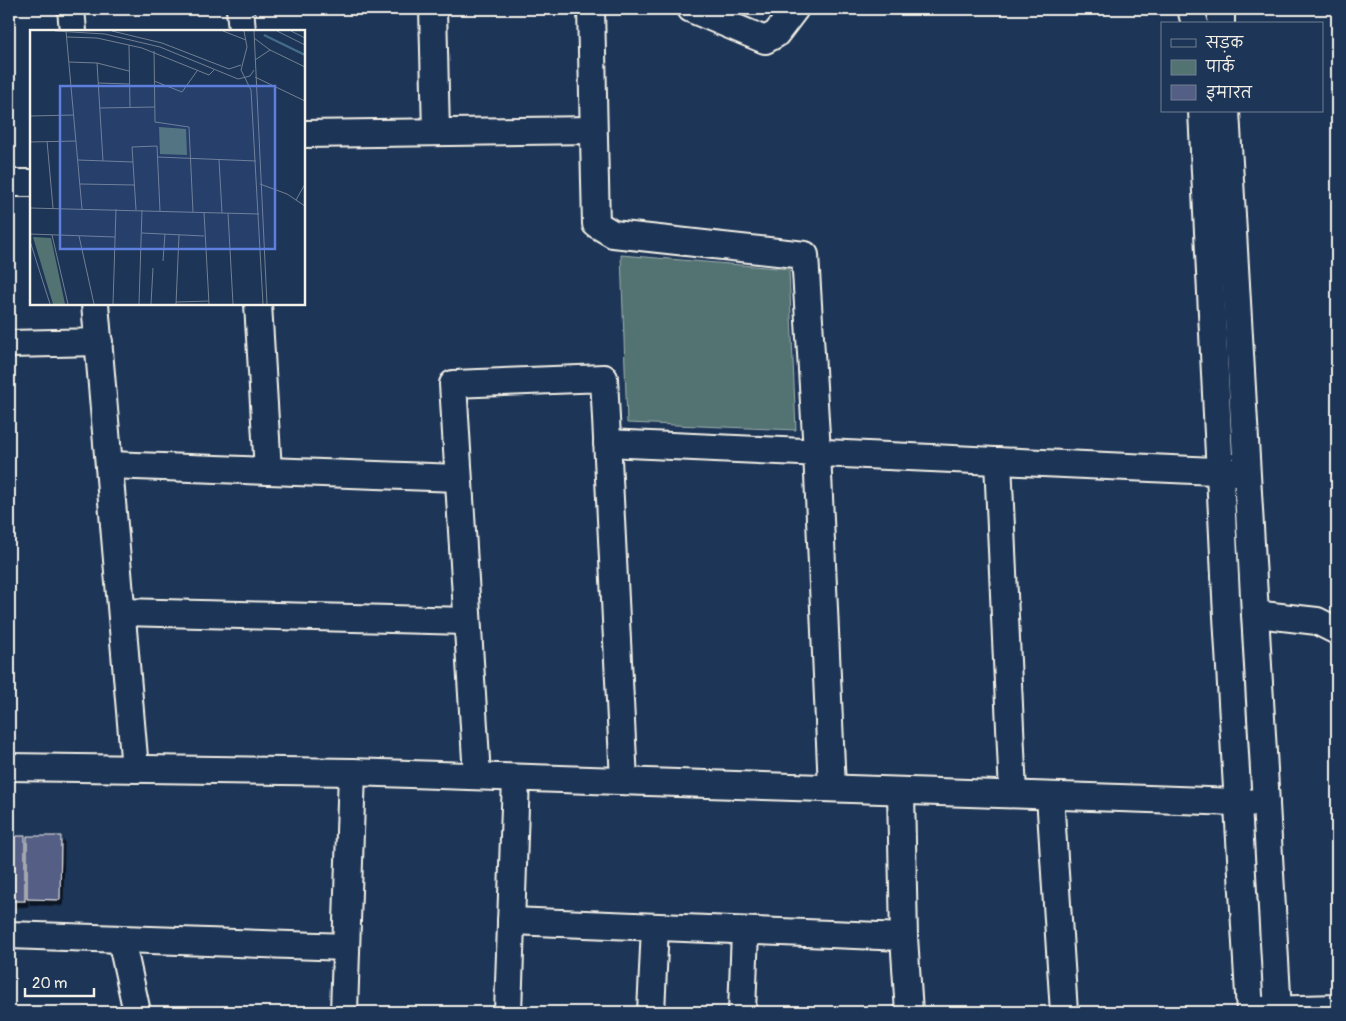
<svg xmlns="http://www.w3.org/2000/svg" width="1346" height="1021" font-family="Pangolin,'Playpen Sans Deva',sans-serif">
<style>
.green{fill:#527372;stroke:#a3b2ad}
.building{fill:#545f86;stroke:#f4f1e8;filter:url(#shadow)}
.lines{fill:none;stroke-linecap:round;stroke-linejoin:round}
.minor-casing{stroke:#f4f1e8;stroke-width:30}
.minor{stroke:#1d3557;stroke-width:26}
.inset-river{fill:none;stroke:#446d8c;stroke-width:2.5}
.inset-road{fill:none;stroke:#738091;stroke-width:1}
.view{fill:#5e7fdd;fill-opacity:0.15;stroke:#5e7fdd;stroke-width:2.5}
.inset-edge{fill:none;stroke:#f4f1e8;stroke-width:2.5}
</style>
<defs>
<filter id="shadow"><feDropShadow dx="3" dy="5.5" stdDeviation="0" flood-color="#0009"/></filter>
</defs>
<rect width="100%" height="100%" fill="#1d3557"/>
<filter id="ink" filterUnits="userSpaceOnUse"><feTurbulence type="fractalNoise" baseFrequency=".02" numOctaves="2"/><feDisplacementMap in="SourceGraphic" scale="10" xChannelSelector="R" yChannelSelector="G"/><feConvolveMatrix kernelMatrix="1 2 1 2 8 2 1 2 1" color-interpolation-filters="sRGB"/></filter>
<g filter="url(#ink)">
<polygon class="green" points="621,255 789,269 796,430 627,423"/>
<g class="building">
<rect x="9" y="836" width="16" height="65"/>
<polygon points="27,836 61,836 60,900 27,899"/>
</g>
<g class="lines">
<g class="minor-casing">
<g id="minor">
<polyline points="71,9 73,31"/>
<polyline points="240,9 242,31"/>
<polyline points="433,9 436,132"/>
<polyline points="591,9 596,224 613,234 805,255 817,452 832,788"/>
<polyline points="691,9 765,40 776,34 795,9"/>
<polyline points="1191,9 1195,24"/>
<polyline points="1221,9 1221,24"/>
<polyline points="1202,111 1227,616 1250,1012"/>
<polyline points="1226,111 1278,1012"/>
<polyline points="304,134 593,130"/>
<polyline points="9,183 31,183"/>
<polyline points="95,304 135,769"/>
<polyline points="258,304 268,471"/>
<polyline points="9,344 99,342"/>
<polyline points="607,443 1236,472"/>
<polyline points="998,461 1013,794"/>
<polyline points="109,465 458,478"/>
<polyline points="122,612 467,621"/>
<polyline points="1255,614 1317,621 1337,631"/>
<polyline points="9,767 352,772 1266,803"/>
<polyline points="477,776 453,384 604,378 624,781"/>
<polyline points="901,792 904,937 909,1012"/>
<polyline points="1050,796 1064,1012"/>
<polyline points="511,921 904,937"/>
<polyline points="9,935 346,947"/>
<polyline points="121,939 137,1012"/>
<polyline points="1261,1010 1337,1008"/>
<polyline points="344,1012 352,772"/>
<polyline points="508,1012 516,778"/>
<polyline points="651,1012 655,927"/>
<polyline points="742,1012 745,931"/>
</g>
</g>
<use href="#minor" class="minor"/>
</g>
</g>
<g transform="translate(30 30)">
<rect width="275" height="275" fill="#1d3557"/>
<path d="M 129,97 L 156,99 L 157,125 L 130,124 ZM 3,207 L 21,208 L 35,274 L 23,274 Z" fill="#527372"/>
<path class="inset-river" d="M 234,5 L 275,25"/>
<path class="inset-road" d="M 25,1 L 75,4 L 130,17 L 208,49 L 220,46 L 224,40M 36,1 L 52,179M 82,1 L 132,13 L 199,39 L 211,35M 193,1 L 216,10M 214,1 L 217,17 L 211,40 L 221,60 L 233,274M 224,1 L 237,274M 247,1 L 275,15M 261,1 L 275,8M 37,7 L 67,8 L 112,18 L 179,45 L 184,40M 224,8 L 240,20 L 275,37M 99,15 L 100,77M 124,21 L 125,92 L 159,97 L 163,182M 225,30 L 240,20M 39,32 L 67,33 L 99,41M 67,33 L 73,131M 225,47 L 275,71M 124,51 L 152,62 L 167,41M 68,53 L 99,54M 70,78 L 125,77M 0,86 L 44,85M 17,111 L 23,178M 0,112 L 46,111M 127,127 L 226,131M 48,130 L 103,132M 189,130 L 192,183M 50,154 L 105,155M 230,154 L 257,164 L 275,176M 266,170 L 275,154M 0,178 L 229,184M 106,180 L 102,117 L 127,116 L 130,181M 174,182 L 179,274M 198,183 L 203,274M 112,203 L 174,206M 0,204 L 85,207M 22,205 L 38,274M 49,206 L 64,274M 0,211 L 20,274M 133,231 L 135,204M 146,272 L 179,271M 83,274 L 86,179M 109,274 L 112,180M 121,274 L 123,238M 146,274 L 149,205"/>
<path class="view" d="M 30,56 L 245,56 L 245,219 L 30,219 Z"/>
<rect width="275" height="275" class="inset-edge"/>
</g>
<rect width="1346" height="1021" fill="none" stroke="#1d3557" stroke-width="30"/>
<rect x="15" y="15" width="1316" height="991" fill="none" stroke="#f4f1e8" stroke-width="2" filter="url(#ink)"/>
<rect x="1161" y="22" width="162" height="90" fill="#1d3557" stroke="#738091"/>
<rect x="1171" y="39" width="25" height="8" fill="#1d3557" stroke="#738091"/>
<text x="1206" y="48" font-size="15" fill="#f4f1e8">सड़क</text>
<rect x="1171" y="60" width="25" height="15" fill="#527372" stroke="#738091"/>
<text x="1206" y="72" font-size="15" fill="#f4f1e8">पार्क</text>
<rect x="1171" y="85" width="25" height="15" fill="#545f86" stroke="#738091"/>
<text x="1206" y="98" font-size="15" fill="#f4f1e8">इमारत</text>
<path d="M25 988v8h69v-8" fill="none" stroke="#f4f1e8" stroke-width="2.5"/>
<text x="32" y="988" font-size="15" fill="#f4f1e8" stroke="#1d3557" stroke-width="4" paint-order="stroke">20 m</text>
</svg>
